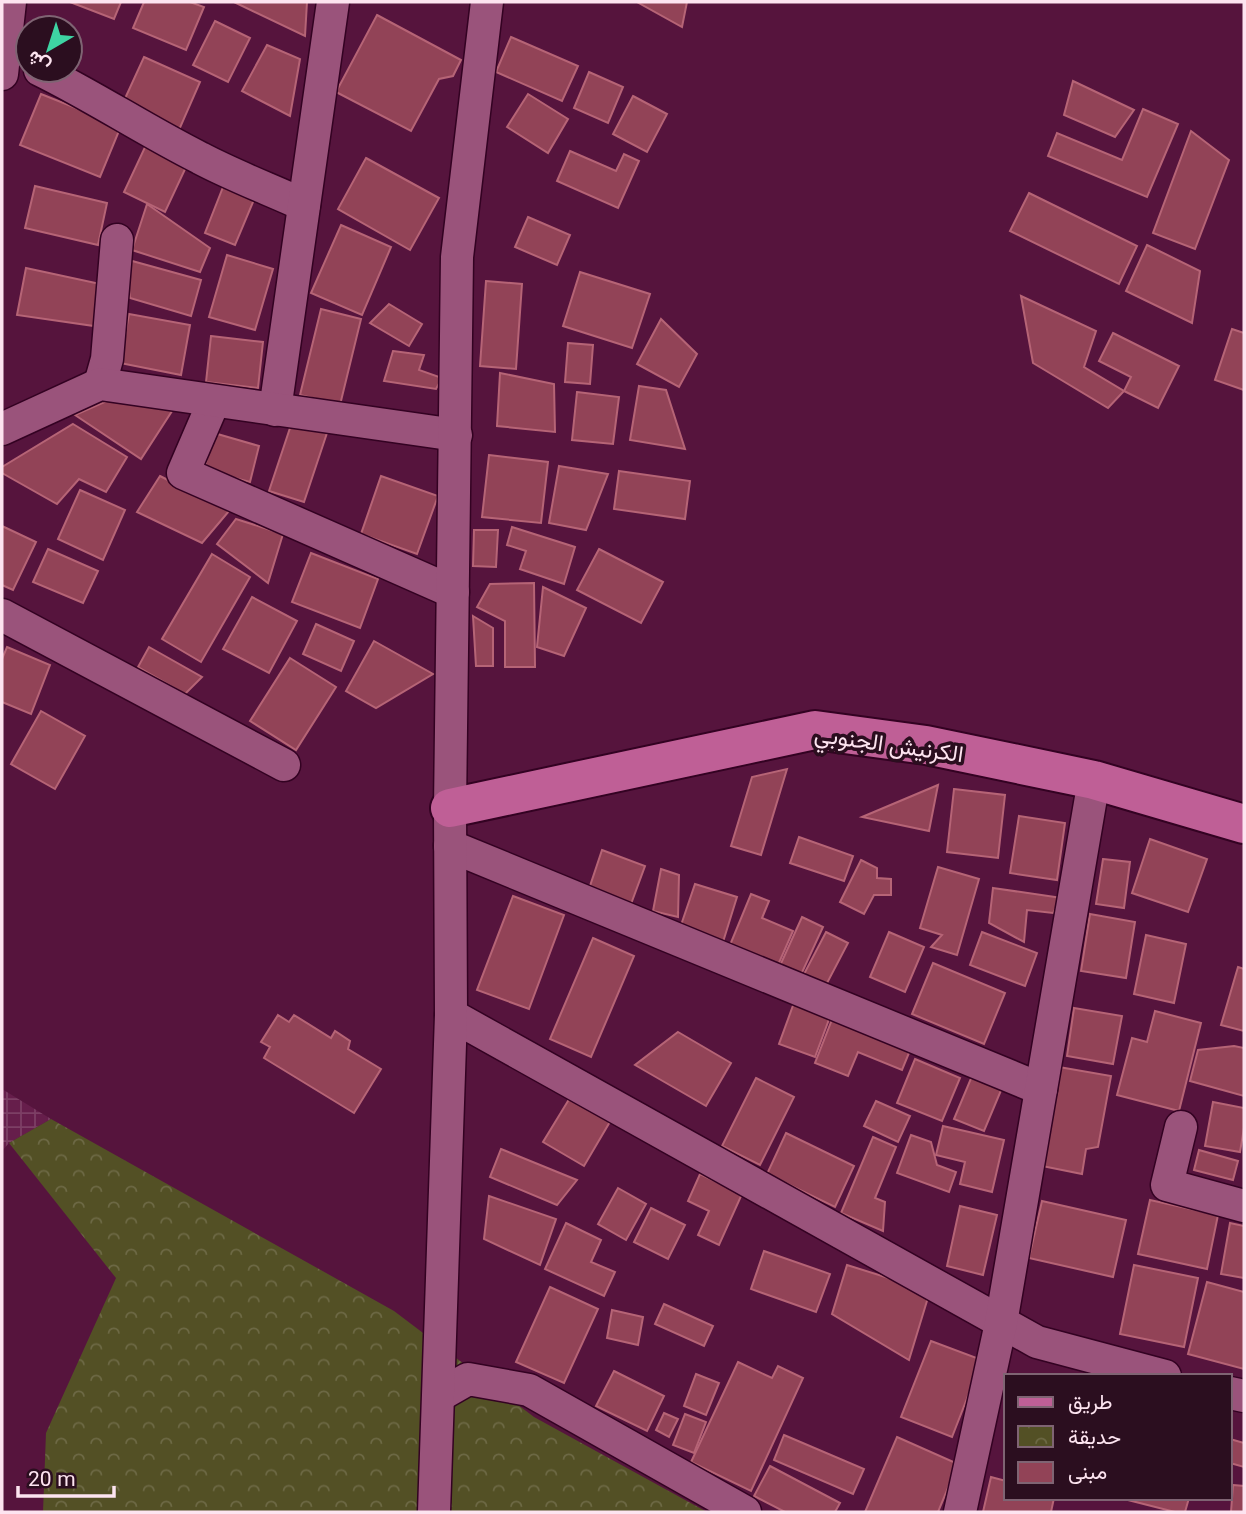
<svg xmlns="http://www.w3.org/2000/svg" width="1246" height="1514" font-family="Georgia,Vazirmatn,serif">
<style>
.industrial{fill:url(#industrial-grid)}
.park{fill:url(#park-crowns)}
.building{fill:#924357;stroke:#b66476;stroke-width:2}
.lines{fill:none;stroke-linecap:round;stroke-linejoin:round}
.minor-casing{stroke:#330222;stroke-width:35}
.major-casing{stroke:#330222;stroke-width:42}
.minor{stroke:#9a537b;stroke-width:32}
.major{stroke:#bf5f96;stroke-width:38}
.labels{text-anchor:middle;stroke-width:7;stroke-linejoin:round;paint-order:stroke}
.street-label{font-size:23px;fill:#fde4f0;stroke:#2b0e1f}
</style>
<defs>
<pattern id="industrial-grid" width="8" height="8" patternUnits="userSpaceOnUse" patternTransform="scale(1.75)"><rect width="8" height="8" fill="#661e4b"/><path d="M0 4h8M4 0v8" fill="none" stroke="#7d3f65"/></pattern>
<pattern id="park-crowns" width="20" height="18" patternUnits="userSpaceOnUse" patternTransform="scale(1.75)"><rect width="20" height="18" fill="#535025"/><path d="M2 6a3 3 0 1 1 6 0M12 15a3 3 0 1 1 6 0" fill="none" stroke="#6d6945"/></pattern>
</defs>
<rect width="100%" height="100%" fill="#56143d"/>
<polygon class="industrial" points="2,1089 51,1119 9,1143 2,1151"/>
<polygon class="park" points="51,1119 394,1311 534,1417 707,1512 43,1512 46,1433 116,1278 9,1143"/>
<g class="building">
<polygon points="70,2 121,2 114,19"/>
<polygon points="144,2 190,2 204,7 186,50 133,28"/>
<polygon points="234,2 307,2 305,36"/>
<polygon points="637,2 687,2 682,27"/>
<polygon points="377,15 461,60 453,76 439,79 411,131 336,92"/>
<polygon points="215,21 250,38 228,82 193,65"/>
<polygon points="511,37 578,66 562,101 496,72"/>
<polygon points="267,45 300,59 290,116 242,91"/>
<polygon points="144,57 200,82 179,130 122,105"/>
<polygon points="589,72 623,87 608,123 574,108"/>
<polygon points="1073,81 1134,110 1115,137 1064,115"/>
<polygon points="41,94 121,126 100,177 20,145"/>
<polygon points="528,94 568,119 548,153 507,127"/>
<polygon points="633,96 667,114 647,152 613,134"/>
<polygon points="1143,109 1178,124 1147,197 1048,156 1057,133 1122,160"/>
<polygon points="1191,131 1229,160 1195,249 1153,233"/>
<polygon points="146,145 187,165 165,212 124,192"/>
<polygon points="570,151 616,171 624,154 639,161 618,208 557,181"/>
<polygon points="366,158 439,198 410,250 338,209"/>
<polygon points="225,182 256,195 235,245 205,233"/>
<polygon points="35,186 107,203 98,245 25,228"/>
<polygon points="1029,193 1137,246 1119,284 1010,231"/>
<polygon points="147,204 210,248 200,272 132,250"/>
<polygon points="528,217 570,235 557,265 515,247"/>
<polygon points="341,225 391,247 362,315 311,293"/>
<polygon points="1147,245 1200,271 1192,323 1126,291"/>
<polygon points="227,255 273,269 255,330 209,317"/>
<polygon points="125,259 201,280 191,316 130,298"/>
<polygon points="26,268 105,285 101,327 17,315"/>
<polygon points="580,272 650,294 632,348 563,326"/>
<polygon points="486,281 522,284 516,369 480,366"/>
<polygon points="1021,296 1096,331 1084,367 1124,391 1108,408 1033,363"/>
<polygon points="389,304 422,324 409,346 370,323"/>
<polygon points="321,309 361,319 340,405 300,395"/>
<polygon points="129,314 190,325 181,375 120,363"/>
<polygon points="661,319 697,354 679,387 637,364"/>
<polygon points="1232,329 1244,333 1244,390 1215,380"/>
<polygon points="1113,333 1179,366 1158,408 1124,391 1131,377 1099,361"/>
<polygon points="211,336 263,342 258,388 206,382"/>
<polygon points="568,343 593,345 590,384 565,382"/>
<polygon points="393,351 424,355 419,370 442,378 436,389 384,381"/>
<polygon points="500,373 554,384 555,432 497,426"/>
<polygon points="639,386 666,390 685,449 630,440"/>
<polygon points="577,392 619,397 613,444 572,440"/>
<polygon points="109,400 174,408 141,459 75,415"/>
<polygon points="293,419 328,430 304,502 269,491"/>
<polygon points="73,424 127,457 106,492 79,479 57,504 2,473 2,467"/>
<polygon points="214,433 259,446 250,482 204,470"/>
<polygon points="489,455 548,462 541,523 482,517"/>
<polygon points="559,466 608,474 586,530 549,523"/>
<polygon points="619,471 690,481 685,519 614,509"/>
<polygon points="160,476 229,511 202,543 137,512"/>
<polygon points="381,476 438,496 417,554 361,534"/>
<polygon points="80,490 125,510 103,560 58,539"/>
<polygon points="236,519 283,534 268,583 217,544"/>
<polygon points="2,526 36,542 13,590 2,585"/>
<polygon points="512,527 575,547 564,584 520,569 526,551 507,545"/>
<polygon points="474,530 498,530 496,567 473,566"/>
<polygon points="48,549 98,571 83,603 33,582"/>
<polygon points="599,549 663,582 641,623 577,590"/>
<polygon points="311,553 378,579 360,628 292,602"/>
<polygon points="212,554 250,577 201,662 162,639"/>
<polygon points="534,583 535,667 505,667 505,621 477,607 490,584"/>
<polygon points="543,587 586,608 564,656 537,647"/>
<polygon points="252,597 297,621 269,673 223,649"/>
<polygon points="473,616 493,628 493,666 476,666"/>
<polygon points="316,624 354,641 341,671 303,654"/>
<polygon points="374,641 433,674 376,708 346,691"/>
<polygon points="7,647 50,665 31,714 2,702 2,659"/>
<polygon points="149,647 202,677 185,694 138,667"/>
<polygon points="290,658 336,687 296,750 250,721"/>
<polygon points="41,711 85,736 55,789 11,764"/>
<polygon points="787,769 761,855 731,846 752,777"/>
<polygon points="938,785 929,831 862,817"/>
<polygon points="954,789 1005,795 998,858 947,852"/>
<polygon points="1019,816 1065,823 1057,880 1010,873"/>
<polygon points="799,837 853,856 844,881 790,863"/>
<polygon points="1150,839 1207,859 1188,912 1132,893"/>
<polygon points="602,850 645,866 631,904 589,889"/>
<polygon points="1103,859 1130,862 1124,908 1096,904"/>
<polygon points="861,860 877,868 877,878 891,879 891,895 874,895 864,914 840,902"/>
<polygon points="938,867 979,879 957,955 931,947 942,935 920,928"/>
<polygon points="661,869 679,875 678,917 653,911"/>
<polygon points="695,884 737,897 723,942 680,928"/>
<polygon points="993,888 1062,898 1053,913 1027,910 1024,942 989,923"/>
<polygon points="751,894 769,901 762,918 793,931 778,965 730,945"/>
<polygon points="513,896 564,915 529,1009 477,990"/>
<polygon points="1090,914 1135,922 1126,978 1081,971"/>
<polygon points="802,917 823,927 799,979 778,970"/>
<polygon points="826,932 848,943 825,987 803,976"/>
<polygon points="889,932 924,947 905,992 870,977"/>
<polygon points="982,932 1037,953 1025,986 970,965"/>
<polygon points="1146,935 1186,944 1174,1003 1134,994"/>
<polygon points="593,938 634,956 591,1057 550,1039"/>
<polygon points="933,963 1005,993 984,1044 912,1014"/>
<polygon points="1238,967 1244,969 1244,1031 1221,1025"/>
<polygon points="795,1000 831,1014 815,1057 779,1044"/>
<polygon points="1074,1008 1122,1016 1113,1064 1067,1056"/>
<polygon points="1155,1011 1201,1023 1179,1111 1117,1095 1132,1038 1147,1042"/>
<polygon points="278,1015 289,1022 294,1015 331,1038 335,1031 350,1041 348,1049 381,1069 354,1113 264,1058 270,1047 261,1042"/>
<polygon points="833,1017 911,1048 902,1070 858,1052 848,1076 815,1063"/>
<polygon points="678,1032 731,1063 706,1106 635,1065"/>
<polygon points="1234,1046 1244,1048 1244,1096 1190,1081 1198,1050"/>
<polygon points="915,1059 960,1078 942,1121 897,1103"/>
<polygon points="1059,1067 1111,1076 1098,1147 1086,1149 1082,1174 1042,1166"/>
<polygon points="972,1076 1002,1088 984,1131 954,1119"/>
<polygon points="756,1078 794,1097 760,1165 722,1146"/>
<polygon points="571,1096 611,1120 584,1166 543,1142"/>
<polygon points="876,1101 910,1116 898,1142 864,1126"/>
<polygon points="1213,1102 1244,1108 1244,1128 1240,1152 1205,1146"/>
<polygon points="943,1126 1004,1140 992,1192 960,1184 965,1162 936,1155"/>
<polygon points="786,1133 854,1166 835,1207 767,1174"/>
<polygon points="911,1135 931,1142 937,1165 956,1172 949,1192 897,1173"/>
<polygon points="873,1137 896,1147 875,1198 885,1202 883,1231 841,1213"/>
<polygon points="501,1149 577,1180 557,1205 490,1177"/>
<polygon points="1199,1150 1238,1161 1233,1180 1194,1170"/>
<polygon points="700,1174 742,1194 719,1245 698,1235 709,1211 688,1201"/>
<polygon points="618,1188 646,1204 626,1240 598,1224"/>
<polygon points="489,1196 556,1219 540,1265 484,1239"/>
<polygon points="1150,1200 1218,1215 1207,1269 1138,1254"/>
<polygon points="1042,1201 1126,1220 1113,1277 1029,1258"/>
<polygon points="960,1206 997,1215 983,1275 947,1266"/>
<polygon points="651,1208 685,1225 668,1259 634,1242"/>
<polygon points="566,1223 601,1240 591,1262 615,1272 604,1296 545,1269"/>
<polygon points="1230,1223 1244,1226 1244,1278 1221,1274"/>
<polygon points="764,1251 830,1274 816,1312 751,1289"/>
<polygon points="847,1265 930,1291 909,1360 832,1314"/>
<polygon points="1134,1265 1198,1278 1184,1347 1120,1334"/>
<polygon points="1207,1282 1244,1292 1244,1369 1188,1354"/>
<polygon points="550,1287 598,1309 564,1383 516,1362"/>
<polygon points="664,1304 713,1326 704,1346 655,1324"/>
<polygon points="612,1310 643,1317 638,1345 607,1338"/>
<polygon points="931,1341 982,1360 952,1437 901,1417"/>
<polygon points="738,1362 772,1378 778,1366 803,1378 751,1491 691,1462"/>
<polygon points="614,1371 664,1396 647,1431 596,1406"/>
<polygon points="696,1374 719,1383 706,1415 684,1406"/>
<polygon points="664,1413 678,1419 669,1437 656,1430"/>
<polygon points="685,1414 706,1422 694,1453 673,1445"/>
<polygon points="784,1435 864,1469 853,1494 774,1460"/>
<polygon points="897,1437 958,1464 938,1512 865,1512"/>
<polygon points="1230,1439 1244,1443 1244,1467 1230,1463"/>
<polygon points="770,1466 840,1503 835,1512 785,1512 754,1496"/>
<polygon points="991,1477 1006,1481 1006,1498 1054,1498 1051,1512 983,1512"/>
<polygon points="1233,1485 1244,1486 1244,1512 1231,1512"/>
<polygon points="1120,1498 1189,1498 1185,1512 1175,1512"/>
</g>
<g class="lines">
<g class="minor-casing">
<g id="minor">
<path d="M 40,70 C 95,97 146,131 200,158 C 234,176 269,189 304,205"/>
<polyline points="2,74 10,2"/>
<polyline points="100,384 107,359 117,240"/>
<polyline points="214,401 183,473 453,592"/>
<polyline points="275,410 333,2"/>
<polyline points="2,429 100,384 456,435"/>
<polyline points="2,615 284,765"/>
<polyline points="450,846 1041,1089"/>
<polyline points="451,1015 1037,1342 1165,1376"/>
<polyline points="1181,1127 1167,1185 1244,1206"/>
<polyline points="1230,1393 1244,1396"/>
<polyline points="440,1395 468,1379 529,1390 745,1512"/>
<polyline points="434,1512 451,1015 450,808 457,257 487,2"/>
<polyline points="960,1512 1001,1323 1094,780"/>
</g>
</g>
<g class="major-casing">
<polyline id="major" points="450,808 815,730 926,745 1094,780 1244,824"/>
</g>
<use href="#minor" class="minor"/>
<use href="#major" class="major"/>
</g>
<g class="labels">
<g class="street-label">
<text transform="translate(889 744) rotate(8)" y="8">الكرنيش الجنوبي</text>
</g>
</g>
<rect width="1246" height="1514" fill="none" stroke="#fde4f0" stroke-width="7"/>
<rect x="1004" y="1374" width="228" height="126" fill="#2b0e1f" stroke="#7f6473" stroke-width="2"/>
<rect x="1018" y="1397" width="35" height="10" fill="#bf5f96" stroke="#7f6473" stroke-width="2"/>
<text x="1068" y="1409" font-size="21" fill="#fde4f0">طريق</text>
<rect x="1018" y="1426" width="35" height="21" fill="url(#park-crowns)" stroke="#7f6473" stroke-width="2"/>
<text x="1068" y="1444" font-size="21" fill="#fde4f0">حديقة</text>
<rect x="1018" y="1462" width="35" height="21" fill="#924357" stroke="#7f6473" stroke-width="2"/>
<text x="1068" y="1479" font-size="21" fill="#fde4f0">مبنى</text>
<g transform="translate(49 49) rotate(219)"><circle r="33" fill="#2b0e1f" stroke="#7f6473" stroke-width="2"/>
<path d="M0-5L12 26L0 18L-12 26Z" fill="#3ed4a3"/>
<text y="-10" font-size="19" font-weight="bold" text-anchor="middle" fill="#fde4f0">ش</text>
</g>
<path d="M18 1486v10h96v-10" fill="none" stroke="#fde4f0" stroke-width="3.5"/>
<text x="28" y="1486" font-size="21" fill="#fde4f0" stroke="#2b0e1f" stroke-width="5" paint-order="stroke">20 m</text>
</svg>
